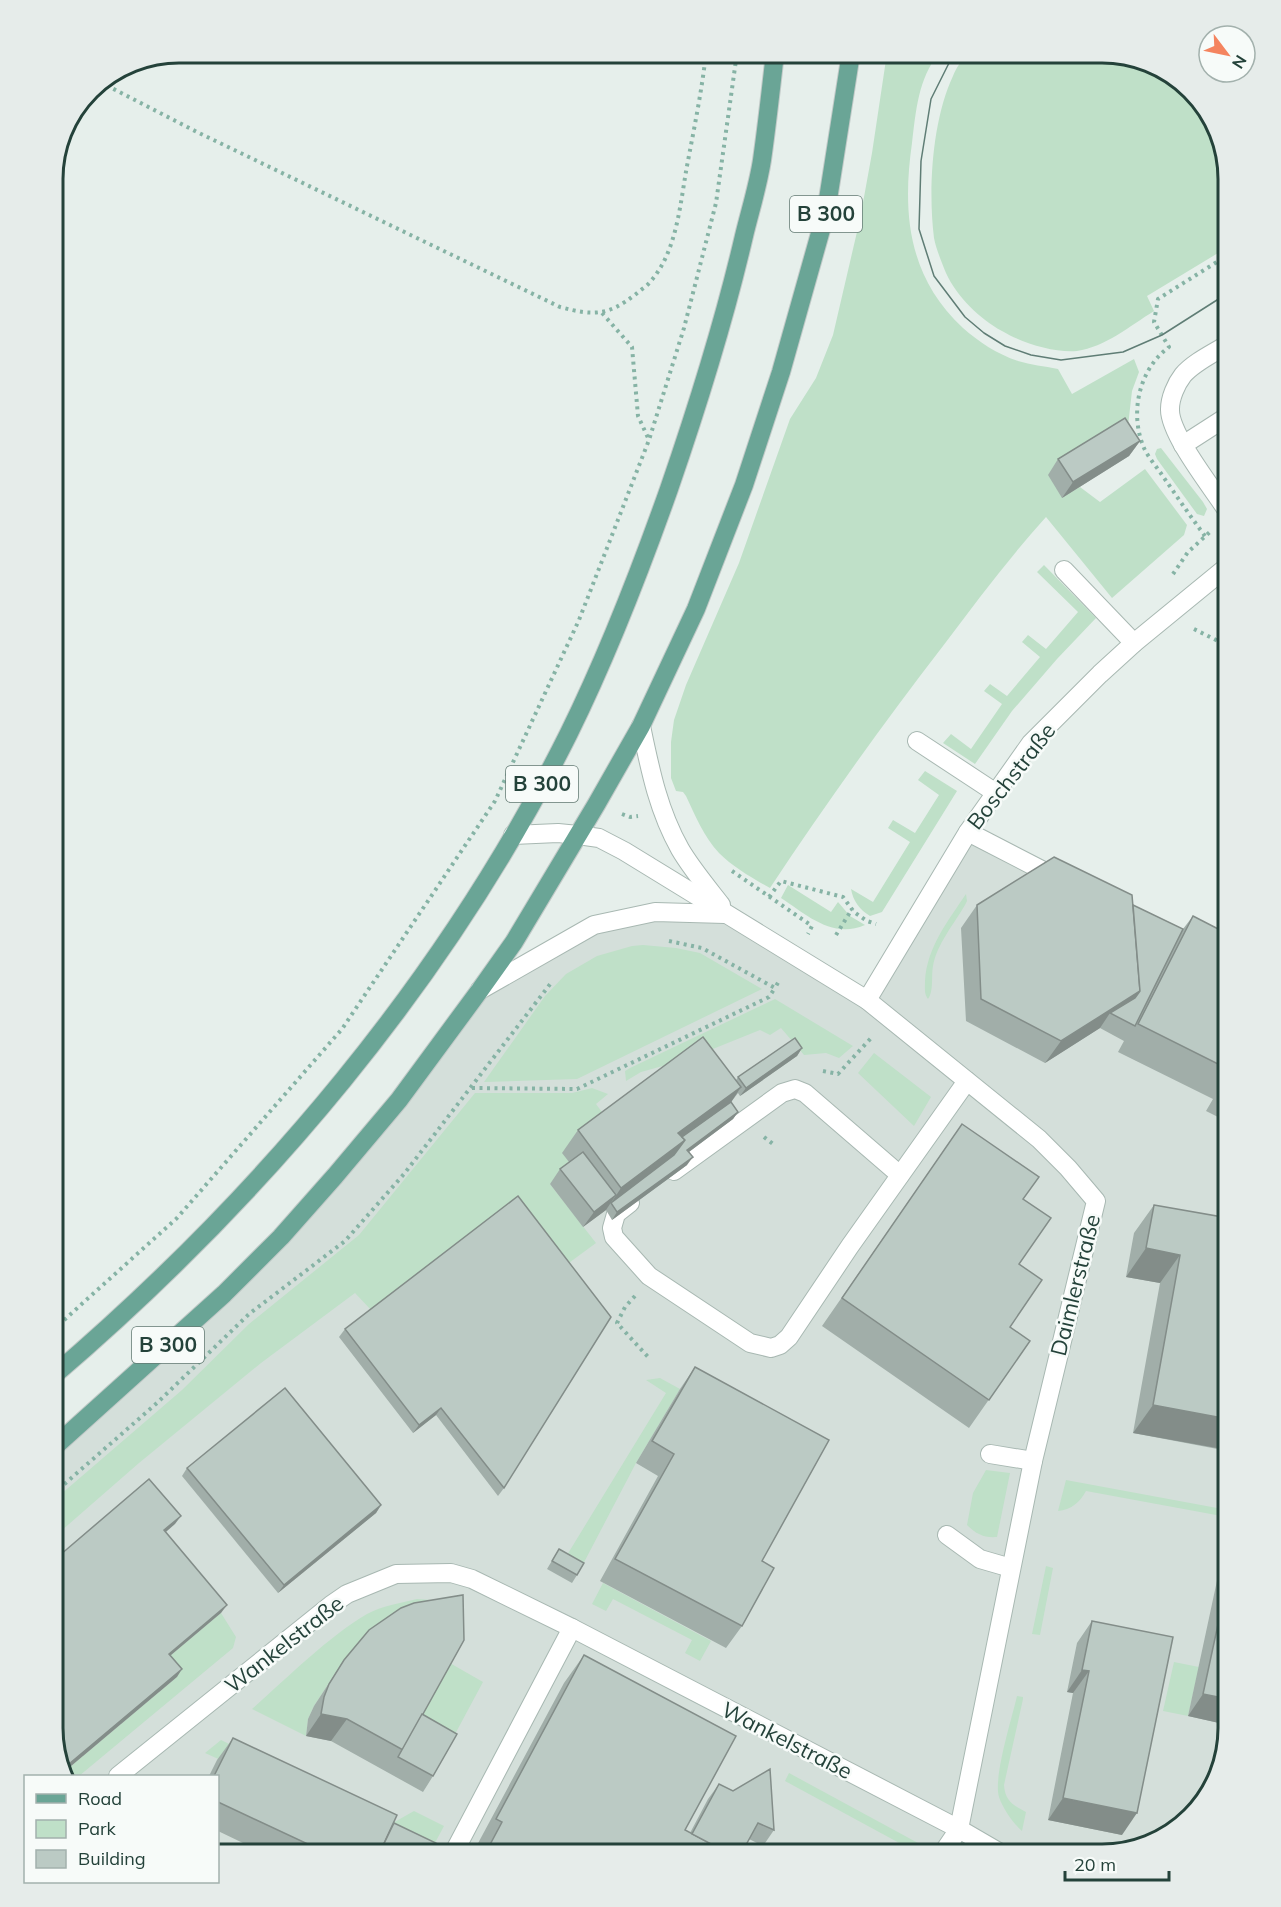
<svg xmlns="http://www.w3.org/2000/svg" width="1281" height="1907" font-family="Mulish,sans-serif">
<style>
.built{fill:#d4dfda}
.green{fill:#bfe0c8}
.lines{fill:none;stroke-linecap:round;stroke-linejoin:round}
.minor-casing{stroke:#a8b8b2;stroke-width:20}
.major-casing{stroke:#c2cac8;stroke-width:20}
.path{stroke:#86b3a5;stroke-width:4;stroke-dasharray:3 4.5;stroke-linecap:butt}
.minor{stroke:#fff;stroke-width:18}
.major{stroke:#6aa596;stroke-width:18}
.tram{stroke:#5f7d75;stroke-width:1.5}
.wall{fill:#a1aea9}
.shaded-wall{fill:#838d89}
.building{fill:#bbcac4;stroke:#838d89;stroke-width:1.5}
.labels{text-anchor:middle;stroke-width:5;stroke-linejoin:round;paint-order:stroke}
.shield{fill:#f7fbf9;stroke:#637a73;stroke-width:1.5}
.shield-label{font-size:21px;font-weight:bold;fill:#24423a}
.street-label{font-size:22px;fill:#24423a;stroke:#f7fbf9}
.rim{fill:none;stroke:#24423a;stroke-width:3}
</style>
<rect width="100%" height="100%" fill="#e6efeb"/>
<polygon class="built" points="968,832 1228,967 1228,1729 1211,1792 1165,1838 1103,1854 218,1854 218,1776 65,1776 53,1728 53,1449 224,1294 480,990 594,925 727,914 867,1000"/>
<g class="green">
<path d="M 887,53 L 939,53 C 918,79 916,111 912,143 C 902,213 908,277 963,328 C 979,342 997,354 1018,361 C 1031,365 1044,366 1058,369 L 1072,394 L 1134,359 L 1139,372 L 1132,391 L 1128,426 L 1062,497 L 1080,487 L 1100,502 L 1145,469 L 1187,525 L 1184,535 L 1112,598 L 1046,517 C 1009,558 976,602 943,646 C 882,725 825,805 770,888 C 752,878 733,867 719,853 C 704,837 695,815 686,796 L 683,792 L 676,791 L 671,778 L 671,742 L 674,720 L 686,685 L 739,563 L 790,419 L 816,378 L 833,335 L 860,219 L 872,153 Z"/>
<path d="M 967,53 L 1110,53 L 1166,70 L 1212,116 L 1228,179 L 1228,247 L 1147,296 L 1154,311 C 1130,326 1105,347 1077,351 C 1054,353 1022,343 1002,331 C 980,319 957,297 946,273 C 942,263 936,249 934,238 C 928,190 932,121 953,76 C 956,68 962,60 967,53 Z"/>
<polygon points="1161,448 1203,502 1207,509 1204,516 1197,514 1157,459 1155,454 1157,449"/>
<polygon points="1044,565 1096,618 1057,659 1012,711 975,764 943,743 951,734 971,749 1002,704 984,691 990,684 1007,696 1040,657 1022,642 1028,635 1046,649 1078,612 1037,572"/>
<path d="M 925,771 L 957,791 L 882,912 L 870,916 C 860,910 853,901 851,889 L 873,902 L 910,842 L 888,828 L 893,820 L 915,833 L 939,795 L 918,780 Z"/>
<path d="M 788,885 L 831,912 L 838,902 L 850,916 L 865,925 C 832,939 807,915 781,898 Z"/>
<path d="M 966,894 L 967,901 L 965,905 C 954,924 937,944 933,966 C 931,976 934,991 928,999 C 924,994 925,988 925,981 C 927,947 948,921 966,894 Z"/>
<polygon points="643,945 676,948 700,953 762,989 577,1079 484,1082 545,996 566,974 597,956 632,946"/>
<polygon points="775,999 853,1046 839,1058 826,1053 804,1055 781,1028 770,1035 760,1030 688,1059 641,1072 626,1081 625,1071 630,1068"/>
<polygon points="874,1053 931,1097 914,1126 858,1073"/>
<polygon points="592,1088 608,1094 596,1104 607,1119 563,1152 572,1167 550,1184 596,1243 562,1268 372,1311 355,1293 261,1363 139,1463 53,1538 53,1501 182,1390 249,1324 359,1235 475,1093 572,1093"/>
<polygon points="660,1378 680,1389 636,1463 580,1570 564,1560 666,1393 646,1380"/>
<path d="M 986,1470 L 1010,1473 L 997,1537 C 984,1538 976,1534 967,1525 L 973,1493 Z"/>
<path d="M 1066,1480 L 1228,1510 L 1227,1517 L 1086,1491 C 1080,1502 1071,1510 1058,1511 Z"/>
<polygon points="1046,1566 1053,1568 1040,1635 1032,1634"/>
<polygon points="603,1583 711,1641 700,1661 685,1653 692,1640 613,1599 606,1611 592,1604"/>
<path d="M 417,1599 L 447,1601 L 336,1672 L 314,1706 L 308,1719 L 306,1736 L 252,1709 C 286,1679 329,1636 367,1614 C 382,1606 400,1603 417,1599 Z"/>
<polygon points="221,1613 236,1637 233,1648 79,1776 65,1776 64,1772 177,1677 164,1661"/>
<polygon points="448,1662 483,1682 447,1749 411,1729"/>
<polygon points="1174,1662 1199,1667 1188,1716 1163,1711"/>
<path d="M 1017,1696 L 1023,1697 L 1023,1699 L 1004,1785 C 1005,1801 1013,1805 1026,1812 L 1022,1831 C 1013,1823 1003,1809 999,1797 C 993,1778 1012,1718 1017,1696 Z"/>
<polygon points="221,1740 391,1824 414,1811 444,1826 429,1854 205,1753"/>
<polygon points="789,1773 918,1843 914,1851 785,1781"/>
</g>
<g class="lines">
<g class="minor-casing">
<g id="minor">
<polyline points="1183,445 1228,416"/>
<path d="M 1228,512 C 1214,490 1169,434 1170,409 C 1170,398 1176,384 1183,375 C 1194,362 1214,353 1228,344"/>
<polyline points="1064,570 1134,643"/>
<path d="M 641,726 C 650,769 658,810 680,849 C 691,868 707,887 721,905"/>
<polyline points="917,741 996,793"/>
<polyline points="968,832 1057,878"/>
<polyline points="513,835 558,833 578,835 599,838 624,851 867,1000 1039,1139 1068,1168 1096,1201 1033,1461 959,1829 942,1854"/>
<polyline points="480,990 594,925 655,912 725,914"/>
<polyline points="867,1000 968,832 1031,743 1100,674 1134,643 1228,566"/>
<polyline points="674,1171 782,1093 795,1089 805,1093 900,1175"/>
<polyline points="630,1203 616,1214 612,1228 614,1237 649,1276 750,1343 771,1348 780,1345 789,1337 850,1246 967,1081"/>
<polyline points="990,1454 1033,1461"/>
<polyline points="947,1535 980,1559 1011,1568"/>
<polyline points="118,1776 331,1605 347,1594 396,1574 451,1573 472,1579 572,1628 959,1829 1002,1854"/>
<polyline points="453,1854 572,1628"/>
</g>
</g>
<g class="major-casing">
<g id="major">
<path d="M 53,1376 C 262,1197 446,980 569,733 C 608,654 640,571 669,489 C 698,405 724,322 744,236 C 750,211 758,186 762,160 C 767,125 771,89 775,53"/>
<polyline points="53,1448 224,1294 281,1237 335,1176 399,1100 480,990 514,942 596,805 641,726 696,609 744,485 781,372 826,212 851,53"/>
</g>
</g>
<g class="path">
<path d="M 100,82 L 197,132 L 560,307 C 593,316 608,316 636,294 C 640,290 646,287 650,282 C 677,252 680,204 687,166 C 694,129 702,90 706,53"/>
<polyline points="602,313 632,347 638,416 649,440"/>
<path d="M 1205,536 C 1190,516 1176,495 1162,475 C 1156,466 1148,457 1144,448 C 1129,413 1139,369 1169,347 L 1154,322 L 1158,299 L 1228,255"/>
<polyline points="1173,574 1188,552 1211,531"/>
<polyline points="1194,629 1228,646"/>
<polyline points="622,814 630,817 638,816"/>
<polyline points="732,871 812,926 808,934"/>
<polyline points="769,897 781,881 843,897 854,912 867,921 876,924"/>
<polyline points="836,935 852,909"/>
<polyline points="669,941 702,948 775,988 780,979"/>
<polyline points="823,1071 838,1074 872,1037"/>
<polyline points="472,1088 577,1089 769,997 775,988"/>
<polyline points="764,1137 773,1144"/>
<polyline points="635,1296 625,1307 617,1323 649,1358"/>
<polyline points="53,1330 177,1218 342,1029 495,801 579,620 649,440 684,328 716,203 737,53"/>
<polyline points="53,1494 157,1403 249,1314 345,1241 404,1174 551,983"/>
</g>
<use href="#minor" class="minor"/>
<use href="#major" class="major"/>
<polyline class="tram" points="954,53 931,99 921,161 919,229 934,276 965,317 984,333 1005,346 1031,355 1061,360 1123,352 1162,335 1228,293"/>
</g>
<g class="wall">
<polygon points="1140,441 1129,456 1062,498 1048,475 1058,459"/>
<polygon points="977,905 1133,905 1183,929 1193,916 1228,934 1228,1122 1206,1111 1213,1099 1118,1052 1124,1041 1100,1028 1045,1063 966,1021 961,928"/>
<polygon points="802,1048 797,1056 740,1096 738,1093 731,1102 738,1112 733,1119 689,1152 687,1165 612,1220 606,1210 583,1227 550,1184 560,1169 569,1162 562,1153 578,1130 736,1080 738,1077"/>
<polygon points="962,1124 1023,1199 1019,1264 1010,1327 1030,1341 969,1428 822,1326"/>
<polygon points="518,1196 504,1488 498,1496 436,1415 413,1433 339,1337 345,1329"/>
<polygon points="1154,1205 1228,1218 1228,1451 1133,1433 1160,1283 1126,1277 1134,1233"/>
<polygon points="695,1367 762,1561 742,1626 726,1648 600,1581 658,1476 636,1463 680,1389"/>
<polygon points="187,1468 381,1505 376,1513 278,1593 182,1476"/>
<polygon points="559,1549 577,1575 572,1583 547,1569"/>
<polygon points="1228,1552 1228,1725 1188,1716 1221,1562"/>
<polygon points="1092,1621 1122,1835 1048,1820 1073,1693 1067,1692 1077,1643"/>
<polygon points="584,1655 685,1830 690,1833 708,1799 719,1784 774,1830 763,1846 749,1839 741,1854 480,1854 482,1851 476,1847 564,1683"/>
<polygon points="344,1660 422,1714 433,1776 423,1792 331,1741 306,1736 308,1719 314,1706"/>
<polygon points="233,1738 394,1823 433,1854 266,1854 218,1831 218,1776 209,1776 217,1760"/>
</g>
<g class="shaded-wall">
<polygon points="1140,441 1129,456 1062,498 1073,482"/>
<polygon points="1140,991 1125,1013 1110,1013 1100,1028 1045,1063 1061,1041"/>
<polygon points="802,1048 797,1056 740,1096 746,1088"/>
<polygon points="741,1087 726,1110 668,1147 678,1133"/>
<polygon points="738,1112 733,1119 682,1157 687,1150"/>
<polygon points="685,1140 669,1162 611,1203 621,1188"/>
<polygon points="693,1157 687,1165 612,1220 617,1212"/>
<polygon points="616,1195 606,1210 583,1227 594,1212"/>
<polygon points="1146,1248 1180,1255 1160,1283 1126,1277"/>
<polygon points="1153,1405 1228,1419 1228,1450 1133,1433"/>
<polygon points="441,1408 436,1415 413,1433 419,1425"/>
<polygon points="381,1505 376,1513 278,1593 284,1585"/>
<polygon points="181,1516 175,1524 159,1538 164,1530"/>
<polygon points="227,1605 221,1613 164,1661 169,1654"/>
<polygon points="182,1669 177,1677 64,1772 63,1769"/>
<polygon points="1082,1670 1089,1671 1073,1693 1067,1692"/>
<polygon points="1203,1694 1228,1699 1228,1725 1188,1716"/>
<polygon points="321,1714 347,1719 331,1741 306,1736"/>
<polygon points="1063,1798 1137,1813 1122,1835 1048,1820"/>
</g>
<g class="building">
<polygon points="1125,418 1140,441 1073,482 1058,459"/>
<polygon points="1054,857 1132,895 1140,991 1061,1041 981,999 977,905"/>
<polygon points="1133,905 1183,929 1135,1026 1110,1013 1135,998 1140,991"/>
<polygon points="1193,916 1228,934 1228,1069 1138,1024"/>
<polygon points="703,1037 741,1087 678,1133 685,1140 621,1188 578,1130"/>
<polygon points="795,1038 802,1048 746,1088 738,1077"/>
<polygon points="731,1102 738,1112 687,1150 693,1157 617,1212 611,1203 674,1155 685,1140 682,1137"/>
<polygon points="962,1124 1039,1177 1023,1199 1051,1218 1019,1264 1042,1280 1010,1327 1030,1341 989,1400 842,1298"/>
<polygon points="583,1152 616,1195 594,1212 560,1169"/>
<polygon points="518,1196 611,1317 504,1488 441,1408 419,1425 345,1329"/>
<polygon points="1154,1205 1228,1218 1228,1419 1153,1405 1180,1255 1146,1248"/>
<polygon points="695,1367 829,1440 762,1561 774,1568 742,1626 615,1559 674,1454 652,1441"/>
<polygon points="285,1388 381,1505 284,1585 187,1468"/>
<polygon points="149,1479 181,1516 164,1530 227,1605 169,1654 182,1669 63,1769 52,1728 53,1561"/>
<polygon points="559,1549 584,1563 577,1575 552,1561"/>
<polygon points="1228,1578 1228,1699 1203,1694"/>
<polygon points="463,1595 464,1640 403,1750 347,1719 321,1714 324,1697 329,1684 344,1660 369,1630 401,1608 414,1603"/>
<polygon points="1092,1621 1173,1637 1137,1813 1063,1798 1089,1671 1082,1670"/>
<polygon points="584,1655 736,1736 685,1830 730,1854 485,1854 502,1822 496,1819"/>
<polygon points="422,1714 457,1734 433,1776 398,1757"/>
<polygon points="233,1738 397,1815 379,1854 329,1854 218,1802 218,1776 214,1776"/>
<polygon points="770,1769 774,1830 758,1823 741,1854 730,1854 692,1834 719,1784 733,1791"/>
<polygon points="394,1823 438,1844 433,1854 379,1854"/>
</g>
<g class="labels">
<g class="shield">
<rect x="790" y="196" width="72" height="36" rx="4.5"/>
<rect x="506" y="766" width="72" height="36" rx="4.5"/>
<rect x="132" y="1327" width="72" height="36" rx="4.5"/>
</g>
<g class="shield-label">
<text x="826" y="221">B 300</text>
<text x="542" y="791">B 300</text>
<text x="168" y="1352">B 300</text>
</g>
<g class="street-label">
<text transform="translate(1011 776) rotate(-52)" y="8">Boschstraße</text>
<text transform="translate(1075 1285) rotate(-76)" y="8">Daimlerstraße</text>
<text transform="translate(284 1644) rotate(-38)" y="8">Wankelstraße</text>
<text transform="translate(787 1740) rotate(27)" y="8">Wankelstraße</text>
</g>
</g>
<path d="M0 0H1281V1907H0ZM179 63H1102A116 116 0 0 1 1218 179V1728A116 116 0 0 1 1102 1844H179A116 116 0 0 1 63 1728V179A116 116 0 0 1 179 63Z" fill="#e6ecea" fill-rule="evenodd"/>
<path class="rim" d="M179 63H1102A116 116 0 0 1 1218 179V1728A116 116 0 0 1 1102 1844H179A116 116 0 0 1 63 1728V179A116 116 0 0 1 179 63Z"/>
<rect x="24" y="1775" width="195" height="108" fill="#f7fbf9" stroke="#a3b1ad" stroke-width="1.5"/>
<rect x="36" y="1794" width="30" height="9" fill="#6aa596" stroke="#a3b1ad" stroke-width="1.5"/>
<text x="78" y="1805" font-size="18" fill="#24423a">Road</text>
<rect x="36" y="1820" width="30" height="18" fill="#bfe0c8" stroke="#a3b1ad" stroke-width="1.5"/>
<text x="78" y="1835" font-size="18" fill="#24423a">Park</text>
<rect x="36" y="1850" width="30" height="18" fill="#bbcac4" stroke="#a3b1ad" stroke-width="1.5"/>
<text x="78" y="1865" font-size="18" fill="#24423a">Building</text>
<g transform="translate(1227 54) rotate(122)"><circle r="28" fill="#f7fbf9" stroke="#a3b1ad" stroke-width="1.5"/>
<path d="M0-4.5L10 22L0 15L-10 22Z" fill="#f4845f"/>
<text y="-9" font-size="16" font-weight="bold" text-anchor="middle" fill="#24423a">N</text>
</g>
<path d="M1065 1871v9h104v-9" fill="none" stroke="#24423a" stroke-width="3"/>
<text x="1074" y="1871" font-size="18" fill="#24423a" stroke="#f7fbf9" stroke-width="4.5" paint-order="stroke">20 m</text>
</svg>
